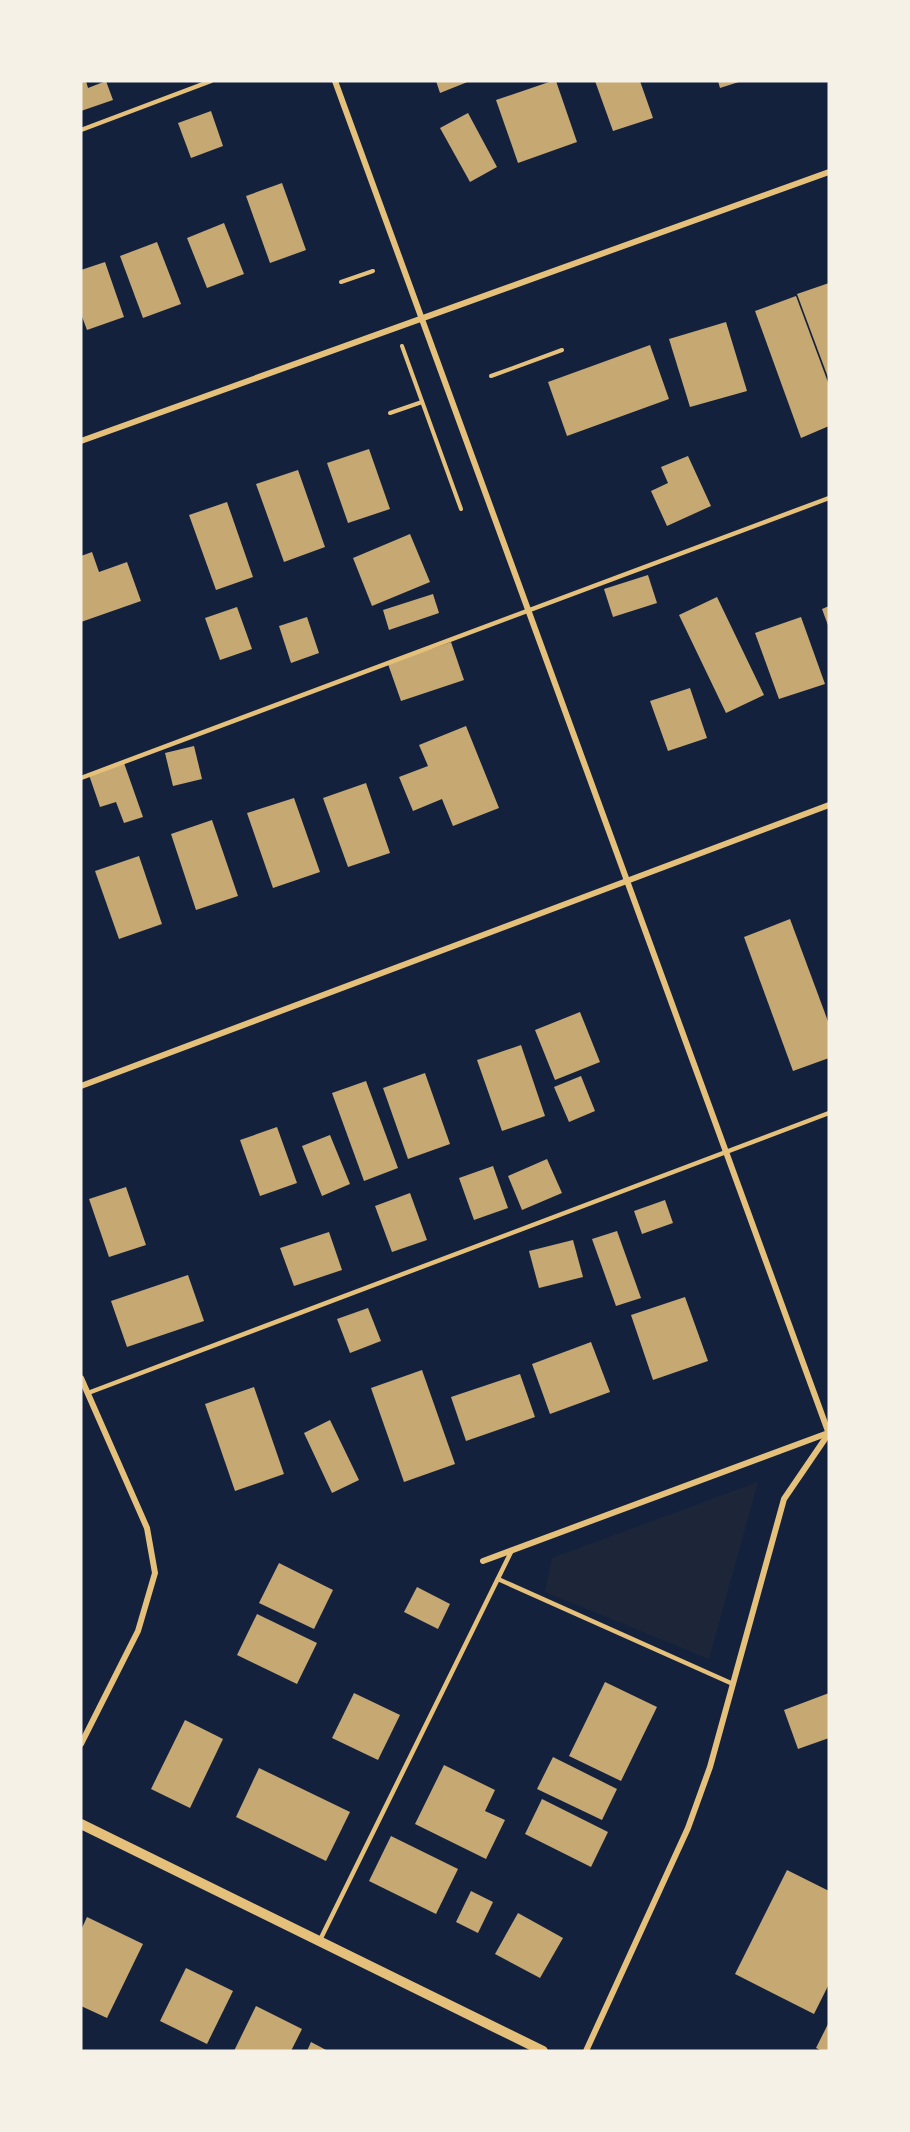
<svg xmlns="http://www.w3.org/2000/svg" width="910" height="2132" font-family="'PT Sans',sans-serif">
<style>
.green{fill:#1d2539}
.building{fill:#c6a872}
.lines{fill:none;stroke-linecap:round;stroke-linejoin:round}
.path{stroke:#e5c07b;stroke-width:4}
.service{stroke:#e5c07b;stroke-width:4.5}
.minor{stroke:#e5c07b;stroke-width:6}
.tertiary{stroke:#e5c07b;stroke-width:10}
</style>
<rect width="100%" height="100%" fill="#14213d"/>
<polygon class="green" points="758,1482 709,1659 545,1592 552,1558"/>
<g class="building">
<polygon points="81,81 86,81 88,88 106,81 113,100 81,111"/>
<polygon points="436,81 470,81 440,93"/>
<polygon points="552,81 556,81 577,142 518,163 496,100"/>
<polygon points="595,81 640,81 653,118 613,131"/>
<polygon points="718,81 742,81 720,88"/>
<polygon points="211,111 223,146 191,158 178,123"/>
<polygon points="468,113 497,167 470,182 440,128"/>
<polygon points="282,183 306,250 270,263 246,196"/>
<polygon points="224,223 244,274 207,288 187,238"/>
<polygon points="157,242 181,304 143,318 120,256"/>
<polygon points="105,262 124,317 87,330 81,314 81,270"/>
<polygon points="829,283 829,380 797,294"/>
<polygon points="796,296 829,385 829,426 801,438 755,311"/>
<polygon points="726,322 747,391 690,407 669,339"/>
<polygon points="650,345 669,399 567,436 548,382"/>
<polygon points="369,449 390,509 348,523 327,463"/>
<polygon points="688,456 711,506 667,526 651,491 668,483 661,467"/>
<polygon points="298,470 325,547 284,562 256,484"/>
<polygon points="227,502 253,577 216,590 189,515"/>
<polygon points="410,534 430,582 372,606 353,558"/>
<polygon points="92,552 99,572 127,562 141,601 81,622 81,556"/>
<polygon points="648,575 657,603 613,617 604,589"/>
<polygon points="433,594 439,613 389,630 383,610"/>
<polygon points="717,597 764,695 726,713 679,615"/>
<polygon points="829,606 829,628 822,609"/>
<polygon points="237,607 252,649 220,660 205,618"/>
<polygon points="307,617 319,653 291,663 279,626"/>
<polygon points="801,617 825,684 779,699 755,633"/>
<polygon points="451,642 464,680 401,701 388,664"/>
<polygon points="690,688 707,738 668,751 650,701"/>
<polygon points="466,726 499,808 453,826 442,799 413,811 399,777 428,766 419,745"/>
<polygon points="194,746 202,779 173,786 165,753"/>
<polygon points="124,763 143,817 124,823 116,802 100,807 89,775"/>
<polygon points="366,783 390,853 348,867 323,798"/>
<polygon points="294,798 320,872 273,888 247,813"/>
<polygon points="212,820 238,896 196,910 171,834"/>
<polygon points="139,856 162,924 119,939 95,871"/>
<polygon points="790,919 829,1024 829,1058 793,1071 744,937"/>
<polygon points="580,1012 600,1062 555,1080 535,1030"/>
<polygon points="521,1045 545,1116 502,1131 477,1060"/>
<polygon points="425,1073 450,1144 408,1159 383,1088"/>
<polygon points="581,1076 595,1111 569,1122 554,1087"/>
<polygon points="366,1081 398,1168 364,1181 332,1093"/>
<polygon points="277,1127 297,1183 260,1196 240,1140"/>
<polygon points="330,1135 350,1184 322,1196 302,1146"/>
<polygon points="547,1159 562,1193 522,1210 508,1176"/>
<polygon points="493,1166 508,1208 474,1220 459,1178"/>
<polygon points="126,1187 146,1245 109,1257 89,1199"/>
<polygon points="410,1193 427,1240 392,1252 375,1206"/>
<polygon points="665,1200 673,1223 642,1234 634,1211"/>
<polygon points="617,1231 641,1298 616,1306 592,1239"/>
<polygon points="329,1232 342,1270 294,1286 280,1248"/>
<polygon points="573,1240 583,1277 539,1288 529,1251"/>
<polygon points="188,1275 204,1321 127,1347 111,1301"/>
<polygon points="685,1297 708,1361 653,1380 631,1315"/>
<polygon points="368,1308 381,1341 350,1353 337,1319"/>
<polygon points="591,1342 610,1392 550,1414 532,1364"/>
<polygon points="422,1370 455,1464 404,1482 371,1388"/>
<polygon points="520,1374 535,1417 466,1441 451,1397"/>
<polygon points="254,1387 284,1474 235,1491 205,1404"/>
<polygon points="330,1420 359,1480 332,1493 304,1433"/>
<polygon points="279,1563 333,1590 314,1629 259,1603"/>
<polygon points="417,1587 450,1604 438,1629 404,1612"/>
<polygon points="257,1614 317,1643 297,1684 237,1655"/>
<polygon points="605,1682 657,1707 621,1781 569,1756"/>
<polygon points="354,1693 400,1715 378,1760 332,1738"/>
<polygon points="829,1693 829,1738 798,1749 784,1710"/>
<polygon points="185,1720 223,1739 190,1808 151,1789"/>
<polygon points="553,1757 617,1789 602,1820 537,1789"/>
<polygon points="444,1765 495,1790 485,1811 505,1820 486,1859 415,1824"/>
<polygon points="259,1768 350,1812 326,1861 236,1817"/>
<polygon points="542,1799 608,1832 591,1867 525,1834"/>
<polygon points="391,1836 458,1869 436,1914 369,1881"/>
<polygon points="787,1870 829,1891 829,1984 814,2014 735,1974"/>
<polygon points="471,1891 493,1902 478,1933 456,1922"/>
<polygon points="518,1913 563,1938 540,1978 495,1954"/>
<polygon points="87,1917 143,1944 107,2018 81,2006 81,1930"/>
<polygon points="186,1968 233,1991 207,2044 160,2021"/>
<polygon points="256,2006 302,2029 291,2051 234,2051"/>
<polygon points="829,2022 829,2051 822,2051 816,2048"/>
<polygon points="311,2042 328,2051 307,2051"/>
</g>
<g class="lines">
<g class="path">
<polyline points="341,282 373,271"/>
<polyline points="402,346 461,509"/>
<polyline points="491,376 562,350"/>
<polyline points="390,413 422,402"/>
</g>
<g class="service">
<polyline points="81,130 211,81"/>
<polyline points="81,778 829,498"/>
<polyline points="88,1393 829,1113"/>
<polyline points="498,1579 733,1684"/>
<polyline points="320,1940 512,1550"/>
</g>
<g class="minor">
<polyline points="335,81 829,1434"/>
<polyline points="81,441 829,172"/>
<polyline points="81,1086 829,805"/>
<polyline points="81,1378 147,1528 155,1573 138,1631 81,1744"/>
<polyline points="483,1561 828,1433"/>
<polyline points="586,2051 688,1828 710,1767 784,1499 829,1433"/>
</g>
<polyline class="tertiary" points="81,1824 543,2051"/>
</g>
<rect width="910" height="2132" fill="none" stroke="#f6f1e7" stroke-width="165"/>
</svg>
